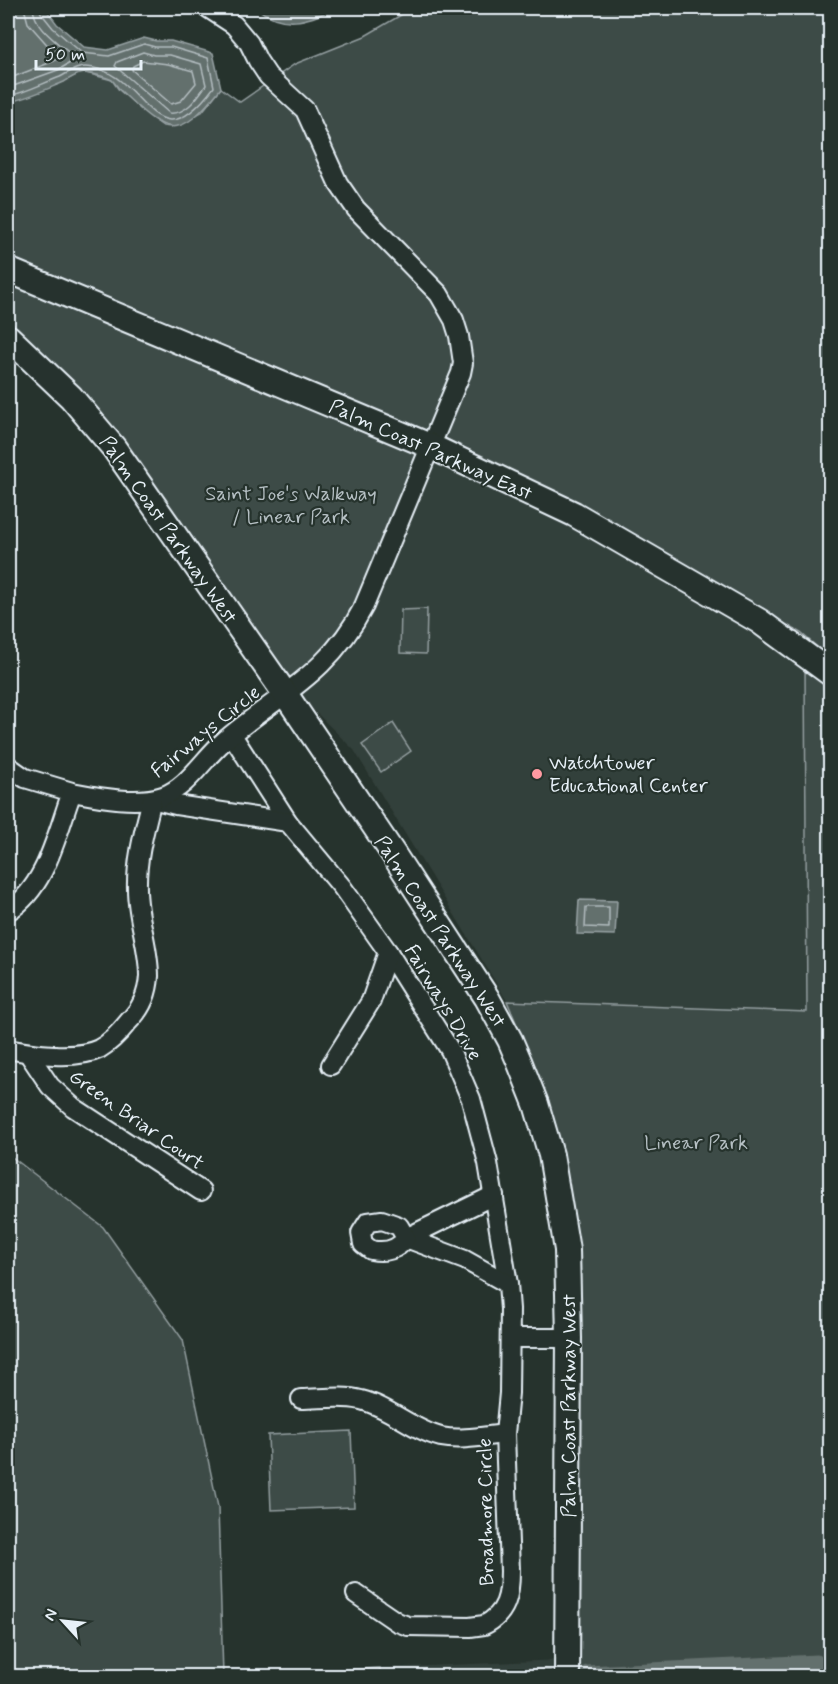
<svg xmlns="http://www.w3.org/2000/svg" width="838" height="1684" font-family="Mynerve,sans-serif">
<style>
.built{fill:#333f3a}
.green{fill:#3e4b47;stroke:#939ea0;stroke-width:1.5}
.water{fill:#636f6d;stroke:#98a3a5;stroke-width:1.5}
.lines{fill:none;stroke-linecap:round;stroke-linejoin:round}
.shore{stroke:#b3bdc0;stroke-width:1.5}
.canal{stroke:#636f6d;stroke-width:15}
.minor-casing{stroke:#e8f1f8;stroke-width:22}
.major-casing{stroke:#e8f1f8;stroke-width:28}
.minor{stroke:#26332d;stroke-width:18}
.major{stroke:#26332d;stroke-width:24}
.poi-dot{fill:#ff9aa2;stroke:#26332d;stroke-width:2}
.labels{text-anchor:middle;stroke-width:4.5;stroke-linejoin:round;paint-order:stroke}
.street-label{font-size:20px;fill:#e8f1f8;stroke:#26332d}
.park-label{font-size:20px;fill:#b5bfc3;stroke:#26332d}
.poi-label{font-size:20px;fill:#e8f1f8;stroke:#26332d;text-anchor:start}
</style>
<rect width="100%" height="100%" fill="#26332d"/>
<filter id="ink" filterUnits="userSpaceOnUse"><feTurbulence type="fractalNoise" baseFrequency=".0167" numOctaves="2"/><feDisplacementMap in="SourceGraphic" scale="12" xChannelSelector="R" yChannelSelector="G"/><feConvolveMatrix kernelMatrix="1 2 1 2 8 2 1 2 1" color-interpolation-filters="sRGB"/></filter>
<g filter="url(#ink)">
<g class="built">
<polygon points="419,450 571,521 755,627 805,663 807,1012 507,1001 354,750 288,685 397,510"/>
<polygon points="559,1660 559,1676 380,1676 380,1668"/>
</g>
<g class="green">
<polygon points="413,8 830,8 830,658 801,633 719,585 445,438 372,414 8,261 8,102 63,82 78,74 86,73 112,80 119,90 153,119 163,126 171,127 202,112 221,88 240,102 295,64 365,36"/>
<polygon points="8,278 419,450 397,510 341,636 288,685 254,635 229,591 180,520 128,450 8,327"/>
<polygon points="427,609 426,654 400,653 401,610"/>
<polygon points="805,663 830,685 830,1676 576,1676 578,1270 571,1196 548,1099 507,1001 807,1012"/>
<polygon points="393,723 411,751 381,772 362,745"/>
<polygon points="8,1154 103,1227 183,1340 218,1507 223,1676 380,1668 380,1676 8,1676"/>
<polygon points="351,1431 354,1507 271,1510 268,1435"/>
</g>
<g class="water">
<path d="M 8,8 L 45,8 L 57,24 L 84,47 L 108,50 L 144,38 L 156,41 L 171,41 L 213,53 L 221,88 C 179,141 168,137 121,91 C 118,88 115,83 112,80 C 105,76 93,74 85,73 C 77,73 71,78 64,82 C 47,89 26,99 8,102 Z"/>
<path d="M 256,8 L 336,8 C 306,22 284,29 256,8 Z"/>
<polygon points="579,900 617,901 615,935 577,934"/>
</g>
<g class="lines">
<g class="shore">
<path d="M 143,52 L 154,55 L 170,55 L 201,64 L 206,85 C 197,98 186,115 169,113 L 115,66 L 117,62 Z"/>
<polygon points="143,61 168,64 193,71 196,83 181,101 171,104 132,70 133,66"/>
<polyline points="8,79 54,61 59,58 28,23 24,8"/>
<path d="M 8,88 L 58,70 L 75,60 L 74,57 C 60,44 34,28 33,8"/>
<path d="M 8,96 C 25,93 43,83 60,77 C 68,73 75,67 85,67 C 147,68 151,171 214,87 L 208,58 L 171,47 L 155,47 L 144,44 L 109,56 L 82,53 L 53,28 L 41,13 L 40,8"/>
<polygon points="586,907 609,907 609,928 585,927"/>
</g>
<g class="canal">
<polyline points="587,1673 817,1662"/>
<polyline points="526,1676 546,1676"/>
</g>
<g class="minor-casing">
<g id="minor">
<path d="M 232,735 L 288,822 L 342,887 L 388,952 L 450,1050 L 471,1099 L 488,1163 L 508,1284 L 510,1309 L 509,1393 L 505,1434 L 510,1571 C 510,1594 507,1614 484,1625 L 470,1627 L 408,1626 L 397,1622 L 356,1594"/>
<polyline points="8,766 25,778 72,792"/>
<polyline points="152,799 176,805 288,822"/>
<path d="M 8,911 C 47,887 57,832 72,792 C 98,797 137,805 163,796 C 188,787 204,758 224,741 C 279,694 329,674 364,606 L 461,373 L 463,363 L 459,336 L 454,320 L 439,294 L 356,209 L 338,183 L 305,110 L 268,76 L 258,61 L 249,43 L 234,25 L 208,8"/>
<path d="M 8,1049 C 32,1054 76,1060 99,1049 C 110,1043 121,1031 129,1021 C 141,1009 148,993 149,976 C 149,946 137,918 137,889 C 136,859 145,828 152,799"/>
<polyline points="28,1053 50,1086 73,1107 201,1191"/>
<polyline points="331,1065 371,1001 388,952"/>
<polyline points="494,1195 406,1238 465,1260 508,1284"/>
<path d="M 382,1220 L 399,1226 L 406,1238 C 398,1250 385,1253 371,1250 L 363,1244 L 361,1233 L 368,1222 Z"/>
<polyline points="510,1338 569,1338"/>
<path d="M 301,1399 C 320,1399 343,1395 361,1400 C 390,1407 412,1430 441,1437 C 461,1441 485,1436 505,1434"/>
</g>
</g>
<g class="major-casing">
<g id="major">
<polyline points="8,270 430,446 574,514 759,621 830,673"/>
<polyline points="8,337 71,397 114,448 286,695 392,852 487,998 510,1040 519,1061 536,1104 551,1155 567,1250 569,1338 567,1676"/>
</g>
</g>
<use href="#minor" class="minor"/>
<use href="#major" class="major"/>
</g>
</g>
<circle class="poi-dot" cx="537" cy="774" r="6"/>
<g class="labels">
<g class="street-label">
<text transform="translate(431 449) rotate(24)" y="7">Palm Coast Parkway East</text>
<text transform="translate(169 529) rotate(55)" y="7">Palm Coast Parkway West</text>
<text transform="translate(205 731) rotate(-39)" y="7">Fairways Circle</text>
<text transform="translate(441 931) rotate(57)" y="7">Palm Coast Parkway West</text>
<text transform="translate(444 1002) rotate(59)" y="7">Fairways Drive</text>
<text transform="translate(137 1119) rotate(35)" y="7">Green Briar Court</text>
<text transform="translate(568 1406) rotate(-90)" y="7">Palm Coast Parkway West</text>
<text transform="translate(485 1512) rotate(-91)" y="7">Broadmore Circle</text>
</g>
<g class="park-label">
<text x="291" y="500">Saint Joe's Walkway<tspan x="291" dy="23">/ Linear Park</tspan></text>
<text x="696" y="1149">Linear Park</text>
</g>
<g class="poi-label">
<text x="549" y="769">Watchtower<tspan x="549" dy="23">Educational Center</tspan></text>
</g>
</g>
<rect width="838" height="1684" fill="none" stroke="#26332d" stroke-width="30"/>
<rect x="15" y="15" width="808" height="1654" fill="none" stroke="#e8f1f8" stroke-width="2" filter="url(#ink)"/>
<g transform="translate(63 1621) rotate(297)" stroke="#26332d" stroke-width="4.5" paint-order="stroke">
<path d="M0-4.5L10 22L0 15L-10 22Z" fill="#e8f1f8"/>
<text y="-9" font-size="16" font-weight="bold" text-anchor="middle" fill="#e8f1f8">N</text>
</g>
<path d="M36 60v9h105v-9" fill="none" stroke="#e8f1f8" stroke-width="3"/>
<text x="45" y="60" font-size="18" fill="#e8f1f8" stroke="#26332d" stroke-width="4.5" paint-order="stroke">50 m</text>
</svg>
